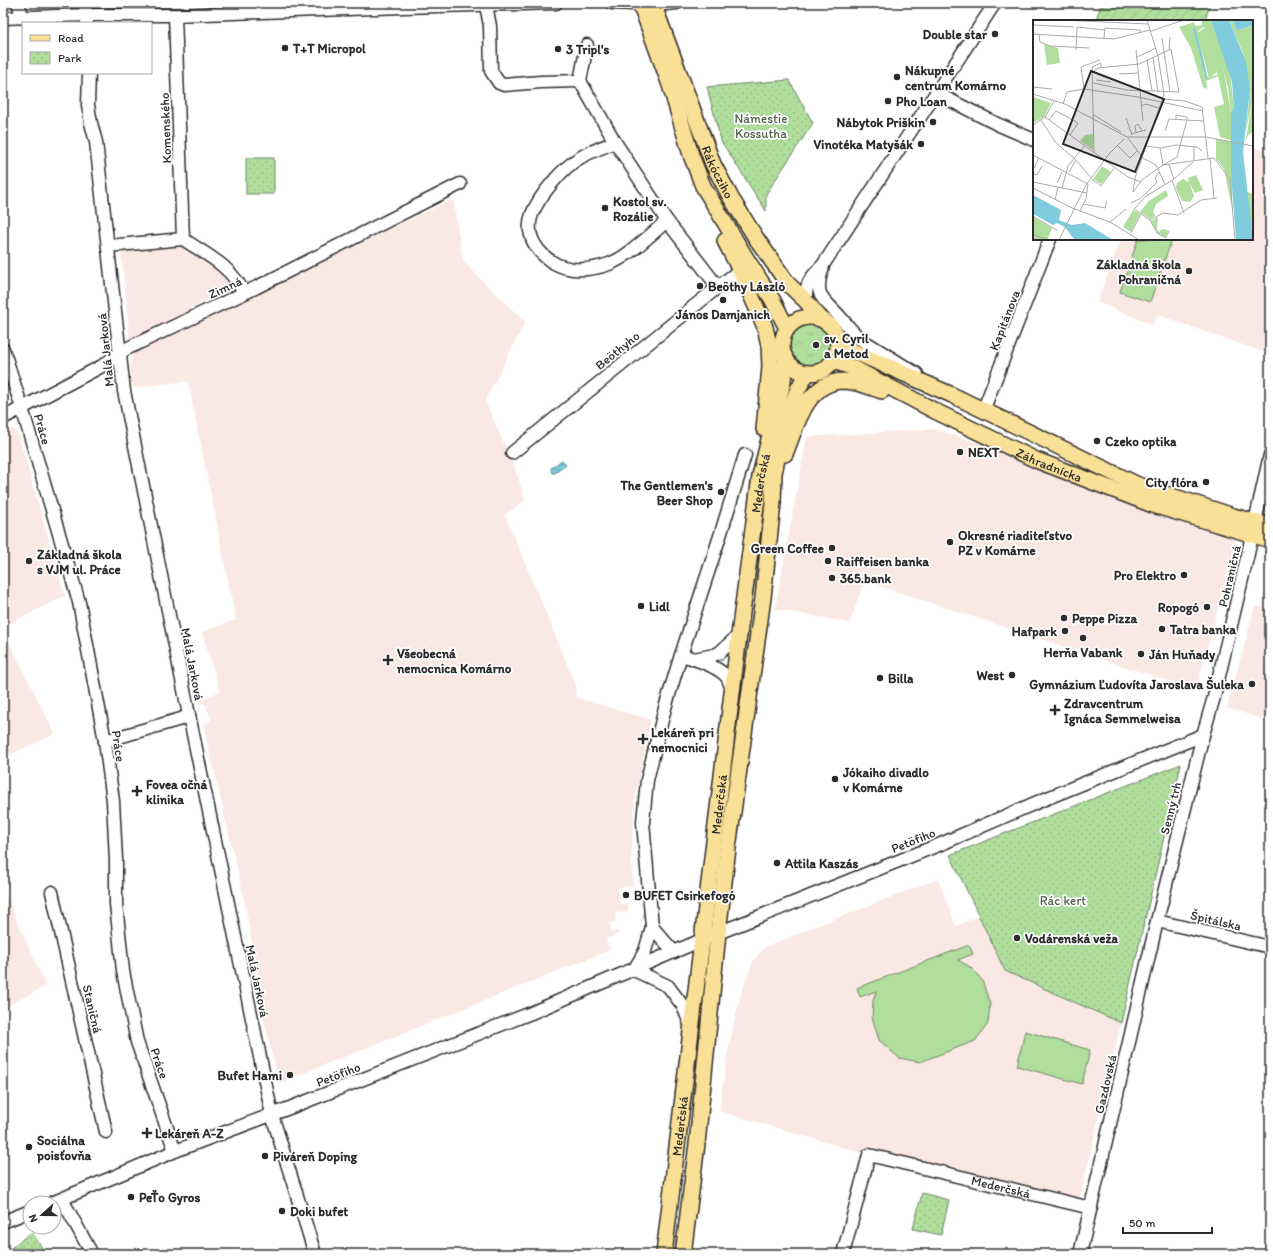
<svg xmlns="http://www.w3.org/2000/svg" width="1273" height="1257" font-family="Itim,sans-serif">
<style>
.built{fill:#fae8e4}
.grass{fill:url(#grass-tufts);stroke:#6e8464}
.park{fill:url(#park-dots);stroke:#6e8464}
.garden{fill:url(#garden-furrows);stroke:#6e8464}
.pitch{fill:#b0de9d;stroke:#6e8464}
.water{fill:url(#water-rules);stroke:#5d8c96}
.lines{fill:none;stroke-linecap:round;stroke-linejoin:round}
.minor-casing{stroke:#2b2b2b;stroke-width:15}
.major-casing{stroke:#2b2b2b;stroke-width:18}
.minor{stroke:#fff;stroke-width:12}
.major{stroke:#fadf96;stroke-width:15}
.poi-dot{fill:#2b2b2b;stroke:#fff;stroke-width:1.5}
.labels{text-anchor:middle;stroke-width:3.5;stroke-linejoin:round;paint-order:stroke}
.poi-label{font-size:13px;font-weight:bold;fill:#2b2b2b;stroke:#fff;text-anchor:start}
.park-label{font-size:13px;fill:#53614d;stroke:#fff}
.street-label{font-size:13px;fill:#2b2b2b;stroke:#fff}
.inset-river{fill:none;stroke:#7fccde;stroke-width:2}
.inset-road{fill:none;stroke:#aaa;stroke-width:1}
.view{fill:#2b2b2b;fill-opacity:0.15;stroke:#2b2b2b;stroke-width:2}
.inset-edge{fill:none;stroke:#2b2b2b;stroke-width:2}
</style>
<defs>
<pattern id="grass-tufts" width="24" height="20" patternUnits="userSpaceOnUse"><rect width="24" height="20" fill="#b0de9d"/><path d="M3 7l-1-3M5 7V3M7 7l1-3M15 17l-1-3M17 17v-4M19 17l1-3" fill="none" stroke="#98bf87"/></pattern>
<pattern id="park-dots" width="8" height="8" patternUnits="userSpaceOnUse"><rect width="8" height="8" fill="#b0de9d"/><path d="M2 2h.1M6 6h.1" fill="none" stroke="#98bf87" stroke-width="1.8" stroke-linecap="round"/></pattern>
<pattern id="garden-furrows" width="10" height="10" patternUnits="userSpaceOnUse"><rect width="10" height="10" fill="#b0de9d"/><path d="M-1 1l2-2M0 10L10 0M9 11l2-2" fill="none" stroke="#98bf87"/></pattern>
<pattern id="water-rules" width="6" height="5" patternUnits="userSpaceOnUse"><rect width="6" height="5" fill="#7fccde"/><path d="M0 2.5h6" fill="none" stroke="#6eafbf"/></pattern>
</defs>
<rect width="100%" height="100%" fill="#fff"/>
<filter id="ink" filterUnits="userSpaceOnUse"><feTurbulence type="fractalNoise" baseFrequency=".025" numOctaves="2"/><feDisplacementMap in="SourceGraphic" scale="8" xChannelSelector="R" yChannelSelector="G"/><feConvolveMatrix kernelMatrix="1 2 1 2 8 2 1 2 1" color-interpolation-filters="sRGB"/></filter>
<g filter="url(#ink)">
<g class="built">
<polygon points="1252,146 1270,153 1270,333 1263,352 1186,325 1158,314 1153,325 1097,302 1121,239 1252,239"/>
<polygon points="453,199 463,262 525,322 485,401 513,464 520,483 525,500 505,515 577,688 575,697 651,720 635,798 631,861 633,886 618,888 620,904 628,904 628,912 615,913 616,922 610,923 611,932 618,932 619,933 606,939 610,950 279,1083 265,1025 253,948 243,893 203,725 212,719 205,704 197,703 220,691 202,632 236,620 188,381 133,388 130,368 133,353 344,251"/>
<polygon points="185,242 236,284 130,342 121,248"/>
<polygon points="13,429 17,431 65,596 3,627 3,462 6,460 3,455 4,453 3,451 3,434"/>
<polygon points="933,429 1036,460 1237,537 1196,690 864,581 850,623 775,609 807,437"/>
<polygon points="1255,606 1270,609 1270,721 1227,708"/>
<polygon points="3,630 55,734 3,758"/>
<polygon points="938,879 956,926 979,916 1005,971 1121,1023 1078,1205 869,1155 719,1111 728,1052 740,997 753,961 764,948 809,929"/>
<polygon points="3,889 46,986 3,1008"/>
</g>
<circle class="grass" cx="810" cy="345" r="23"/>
<g class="park">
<polygon points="789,80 813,123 766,194 766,211 721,141 707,87"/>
<rect x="246" y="158" width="28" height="36"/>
<polygon points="1181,764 1121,1023 1005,971 950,855"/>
<polygon points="922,1193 949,1200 941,1235 913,1229"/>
<polygon points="32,1232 46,1254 3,1254"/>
</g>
<polygon class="garden" points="1102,3 1210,3 1205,21 1095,21"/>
<g class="pitch">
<polygon points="1138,239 1172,239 1150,302 1120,292"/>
<polygon points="969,945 973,954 958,960 970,967 982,980 990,1004 988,1024 975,1041 920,1062 899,1058 879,1040 872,1017 873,1001 876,991 860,997 857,988"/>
<polygon points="1025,1031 1090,1050 1082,1084 1017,1066"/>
</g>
<polygon class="water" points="562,460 566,465 555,473 552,473 551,470 551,468"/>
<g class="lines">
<g class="minor-casing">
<g id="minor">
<polyline points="18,3 23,18"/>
<polyline points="85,3 87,22"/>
<polyline points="612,3 654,5 677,3"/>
<polyline points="486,5 490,26 491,71 499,83 504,85 541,82 580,81"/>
<path d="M 175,15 L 183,239 C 207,255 231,266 244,293"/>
<polyline points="3,18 86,15 175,15 403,7 556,3"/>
<polyline points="89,73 88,105 91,123 96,142 124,391 189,715 272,1115 315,1254"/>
<polyline points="580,81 615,142 667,221 718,287"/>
<polyline points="580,81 587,45"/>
<polyline points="936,93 997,124 1034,140"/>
<path d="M 615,142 C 603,147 592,151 581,157 C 563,167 540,195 532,214 C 522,241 547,266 573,269 C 585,270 598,268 609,264 C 628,257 651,234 667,221"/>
<polyline points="108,246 183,239"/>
<path d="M 823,266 C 813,298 822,296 841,318 C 848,326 854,334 862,340 L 917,374"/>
<path d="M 806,301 C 805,284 811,277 823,265 L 995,3"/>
<polyline points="3,349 22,408 79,602 105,741 113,801 116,860 116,904 123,971 137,1042 175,1151"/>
<polyline points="983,411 1050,239"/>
<polyline points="3,418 102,366 126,349 257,287 460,184"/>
<polyline points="512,453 718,287 740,270"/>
<path d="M 681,655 C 693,658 716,666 725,675 C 729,678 730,685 732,690"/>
<polyline points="694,659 714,655 719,653 739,635"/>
<polyline points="105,741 181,719 189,715"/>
<polyline points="52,892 106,1132"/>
<polyline points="1157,921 1270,947"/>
<polyline points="652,927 674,952"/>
<polyline points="634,970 645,951 652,927 643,822 647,780 665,708 681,655 720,536 745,455"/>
<polyline points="634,970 668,986 683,1006 691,1026"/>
<polyline points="62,1199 92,1254"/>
<polyline points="52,1203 175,1151 292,1107 531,1013 718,933 941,844 1040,801 1203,735"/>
<polyline points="3,1222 30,1211"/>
<path id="s1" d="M 843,1254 L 869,1155 L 1091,1208"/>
<polyline points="1080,1254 1157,921 1203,735 1214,697 1247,558 1270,455"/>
</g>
</g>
<g class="major-casing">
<g id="major">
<polyline points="640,3 670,85 691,155 703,186 746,258 772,299 787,328"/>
<path id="s2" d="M 653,3 L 713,164 L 731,198 L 756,238 L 788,284 L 806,301 L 821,319"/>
<polyline points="725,241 740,270 765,327 769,345 770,367 764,429"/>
<circle cx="810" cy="345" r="28"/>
<polyline points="839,345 952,395 1138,485 1233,516 1270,526"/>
<path id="s3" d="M 833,361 L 851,367 L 937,412 L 1036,460 L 1153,505 L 1270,540"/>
<path d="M 785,454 C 796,427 806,382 843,381 C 856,381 870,387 882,391"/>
<path id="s4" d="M 664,1254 L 739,635 L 760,476 L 783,382 L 785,357"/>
<polyline points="683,1254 697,1144 718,933 728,848 763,598 773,503 774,473 784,426 798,389 807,373"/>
</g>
</g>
<use href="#minor" class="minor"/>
<use href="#major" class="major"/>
</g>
</g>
<g class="poi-dot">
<circle cx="995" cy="34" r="4"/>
<circle cx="285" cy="48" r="4"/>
<circle cx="558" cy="49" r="4"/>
<circle cx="897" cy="77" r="4"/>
<circle cx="888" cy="101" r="4"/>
<circle cx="933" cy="122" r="4"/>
<circle cx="921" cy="144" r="4"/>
<circle cx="605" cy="208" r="4"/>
<circle cx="1189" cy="271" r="4"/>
<circle cx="700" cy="286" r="4"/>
<circle cx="723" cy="300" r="4"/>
<circle cx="816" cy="345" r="4"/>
<circle cx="1097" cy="441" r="4"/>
<circle cx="960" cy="452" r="4"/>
<circle cx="1206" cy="482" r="4"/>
<circle cx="721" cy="492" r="4"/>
<circle cx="950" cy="542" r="4"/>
<circle cx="832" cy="548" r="4"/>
<circle cx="29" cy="561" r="4"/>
<circle cx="828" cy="561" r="4"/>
<circle cx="1184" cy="575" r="4"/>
<circle cx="832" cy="578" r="4"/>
<circle cx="641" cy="606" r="4"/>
<circle cx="1207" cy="607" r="4"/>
<circle cx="1064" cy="618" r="4"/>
<circle cx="1162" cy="629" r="4"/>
<circle cx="1065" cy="631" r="4"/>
<circle cx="1083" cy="638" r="4"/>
<circle cx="1141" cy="654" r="4"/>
<path d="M386 654h4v4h4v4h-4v4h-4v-4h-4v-4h4z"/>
<circle cx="1012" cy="675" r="4"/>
<circle cx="880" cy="678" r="4"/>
<circle cx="1252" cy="684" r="4"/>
<path d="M1053 704h4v4h4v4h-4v4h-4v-4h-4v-4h4z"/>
<path d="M641 733h4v4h4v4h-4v4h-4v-4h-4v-4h4z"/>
<circle cx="835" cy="779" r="4"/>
<path d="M135 785h4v4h4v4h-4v4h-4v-4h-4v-4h4z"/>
<circle cx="777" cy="863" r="4"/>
<circle cx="626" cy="895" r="4"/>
<circle cx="1017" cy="938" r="4"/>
<circle cx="290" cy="1075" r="4"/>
<path d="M145 1127h4v4h4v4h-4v4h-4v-4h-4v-4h4z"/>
<circle cx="29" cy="1147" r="4"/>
<circle cx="265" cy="1156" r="4"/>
<circle cx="131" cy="1197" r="4"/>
<circle cx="282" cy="1211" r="4"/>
</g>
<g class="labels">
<g class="poi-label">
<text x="987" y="39" text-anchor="end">Double star</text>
<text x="293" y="53">T+T Micropol</text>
<text x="566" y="54">3 Tripl's</text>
<text x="905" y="75">Nákupné<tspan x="905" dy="15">centrum Komárno</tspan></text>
<text x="896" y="106">Pho Loan</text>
<text x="925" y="127" text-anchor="end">Nábytok Priškin</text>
<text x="913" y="149" text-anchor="end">Vinotéka Matyšák</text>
<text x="613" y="206">Kostol sv.<tspan x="613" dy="15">Rozálie</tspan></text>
<text x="1181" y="269" text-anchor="end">Základná škola<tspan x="1181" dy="15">Pohraničná</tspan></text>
<text x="708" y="291">Beöthy László</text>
<text x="723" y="319" text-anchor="middle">János Damjanich</text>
<text x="824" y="343">sv. Cyril<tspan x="824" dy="15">a Metod</tspan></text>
<text x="1105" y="446">Czeko optika</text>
<text x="968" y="457">NEXT</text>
<text x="1198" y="487" text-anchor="end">City flóra</text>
<text x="713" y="490" text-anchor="end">The Gentlemen's<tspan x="713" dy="15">Beer Shop</tspan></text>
<text x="958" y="540">Okresné riaditeľstvo<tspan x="958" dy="15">PZ v Komárne</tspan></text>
<text x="824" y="553" text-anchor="end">Green Coffee</text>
<text x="37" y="559">Základná škola<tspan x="37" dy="15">s VJM ul. Práce</tspan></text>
<text x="836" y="566">Raiffeisen banka</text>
<text x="1176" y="580" text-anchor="end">Pro Elektro</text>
<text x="840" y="583">365.bank</text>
<text x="649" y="611">Lidl</text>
<text x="1199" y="612" text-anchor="end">Ropogó</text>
<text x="1072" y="623">Peppe Pizza</text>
<text x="1170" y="634">Tatra banka</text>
<text x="1057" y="636" text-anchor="end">Hafpark</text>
<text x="1083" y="657" text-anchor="middle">Herňa Vabank</text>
<text x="397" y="658">Všeobecná<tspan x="397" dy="15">nemocnica Komárno</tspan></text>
<text x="1149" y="659">Ján Huňady</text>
<text x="1004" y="680" text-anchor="end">West</text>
<text x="888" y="683">Billa</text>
<text x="1244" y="689" text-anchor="end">Gymnázium Ľudovíta Jaroslava Šuleka</text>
<text x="1064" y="708">Zdravcentrum<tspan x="1064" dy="15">Ignáca Semmelweisa</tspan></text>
<text x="651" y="737">Lekáreň pri<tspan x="651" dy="15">nemocnici</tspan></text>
<text x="843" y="777">Jókaiho divadlo<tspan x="843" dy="15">v Komárne</tspan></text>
<text x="146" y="789">Fovea očná<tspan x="146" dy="15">klinika</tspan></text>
<text x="785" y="868">Attila Kaszás</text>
<text x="634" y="900">BUFET Csirkefogó</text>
<text x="1025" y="943">Vodárenská veža</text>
<text x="282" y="1080" text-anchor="end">Bufet Hami</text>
<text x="155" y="1138">Lekáreň A-Z</text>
<text x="37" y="1145">Sociálna<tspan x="37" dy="15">poisťovňa</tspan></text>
<text x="273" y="1161">Piváreň Doping</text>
<text x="139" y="1202">PeŤo Gyros</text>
<text x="290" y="1216">Doki bufet</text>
</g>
<g class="park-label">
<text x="761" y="123">Námestie<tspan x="761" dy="15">Kossutha</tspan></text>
<text x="1063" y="905">Rác kert</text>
</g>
<g class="street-label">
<text transform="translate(165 128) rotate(-92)" y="5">Komenského</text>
<text dy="5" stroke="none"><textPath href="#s2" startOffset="181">Rákócziho</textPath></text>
<text transform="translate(225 287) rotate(-25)" y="5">Zimná</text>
<text transform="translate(1004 320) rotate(-69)" y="5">Kapitánova</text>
<text transform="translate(105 350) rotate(-96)" y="5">Malá Jarková</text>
<text transform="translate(617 350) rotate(-39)" y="5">Beöthyho</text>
<text transform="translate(43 429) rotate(74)" y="5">Práce</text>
<text dy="5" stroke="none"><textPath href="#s3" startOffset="240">Záhradnícka</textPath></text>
<text dy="5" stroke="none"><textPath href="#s4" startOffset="777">Mederčská</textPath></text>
<text transform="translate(1229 576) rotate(-77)" y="5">Pohraničná</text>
<text transform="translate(193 664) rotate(79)" y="5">Malá Jarková</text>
<text transform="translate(119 746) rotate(82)" y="5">Práce</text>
<text dy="5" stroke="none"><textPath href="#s4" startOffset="453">Mederčská</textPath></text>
<text transform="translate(1170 808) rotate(-76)" y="5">Senný trh</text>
<text transform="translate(913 840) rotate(-22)" y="5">Petöfiho</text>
<text transform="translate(1216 920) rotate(13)" y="5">Špitálska</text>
<text transform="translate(258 981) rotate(78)" y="5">Malá Jarková</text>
<text transform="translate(93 1009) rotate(77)" y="5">Staničná</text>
<text transform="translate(160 1063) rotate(71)" y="5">Práce</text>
<text transform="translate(338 1074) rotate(-21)" y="5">Petöfiho</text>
<text transform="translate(1105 1084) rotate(-77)" y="5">Gazdovská</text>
<text dy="5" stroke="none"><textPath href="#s4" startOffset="129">Mederčská</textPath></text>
<text dy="5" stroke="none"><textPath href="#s1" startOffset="238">Mederčská</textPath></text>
</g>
</g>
<g transform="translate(1033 20)">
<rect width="220" height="220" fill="#fff"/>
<path d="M 169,0 L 176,0 L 190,47 L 198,92 L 200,121 L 187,117 L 181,87 L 191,84 L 185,56 L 173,61 L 175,68 L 171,60 L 158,3 L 161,2 L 162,6 L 169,5 ZM 171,7 L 184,52 L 184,55 L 174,57 L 165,11 ZM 220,79 L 220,112 L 215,115 L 212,123 ZM 183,119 L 200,122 L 199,188 L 191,149 L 183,139 ZM 128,195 L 125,197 L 124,209 L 126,212 L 129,209 L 137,211 L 133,218 L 124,212 L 118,201 Z" fill="#b0de9d" fill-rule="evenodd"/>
<path d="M 178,0 L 197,53 L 201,89 L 198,92 L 195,67 L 176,1 ZM 196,0 L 200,0 L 203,9 L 206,10 L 219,5 L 220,2 L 220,79 L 213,110 L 217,70 L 210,33 ZM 158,3 L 172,58 L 174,69 L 170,67 L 158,28 L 146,7 ZM 172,8 L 184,52 L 176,58 L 164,13 ZM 214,172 L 220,174 L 220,212 L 217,201 Z" fill="#b0de9d"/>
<path d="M 0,77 L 18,83 L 11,97 L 0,103 Z" fill="#b0de9d"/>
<path d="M 60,114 L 60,130 L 47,121 L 52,115 ZM 69,146 L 78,152 L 68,164 L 60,159 ZM 133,170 L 135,176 L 123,184 L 120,192 L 122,196 L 117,199 L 107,192 L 116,181 ZM 100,190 L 107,194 L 98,212 L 90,207 Z" fill="#b0de9d"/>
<path d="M 11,24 L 25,28 L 27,43 L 14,45 ZM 0,197 L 19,208 L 15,218 L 17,220 L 0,220 Z" fill="#b0de9d"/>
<path d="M 163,155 L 170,170 L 162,173 L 156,162 L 161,176 L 157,182 L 149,181 L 143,168 L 144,163 L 150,159 L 156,162 L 155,158 Z" fill="#b0de9d"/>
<path d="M 178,0 L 196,0 L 213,42 L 217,70 L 210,132 L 220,220 L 203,220 L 198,153 L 198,92 L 201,89 L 199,62 ZM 200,0 L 220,0 L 220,2 L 219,5 L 206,10 L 203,9 ZM 0,175 L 28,190 L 26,200 L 39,205 L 52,203 L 80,220 L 41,219 L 32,207 L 24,203 L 20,205 L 0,194 Z" fill="#7fccde"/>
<path class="inset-river" d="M 161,8 L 174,59"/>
<path class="inset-road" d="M 28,0 L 115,4M 0,5 L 41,7M 118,11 L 151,0M 0,14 L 81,19 L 117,10M 6,15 L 7,22 L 17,26 L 56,28M 71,18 L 72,8 L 107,10 L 108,13M 129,18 L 137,72M 136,29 L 137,17M 43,30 L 44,7 L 72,10M 103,30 L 110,101M 104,37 L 123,28M 120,37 L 125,72M 114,40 L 119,71M 60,52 L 65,48 L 106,44 L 138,29 L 146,72 L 94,70 L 60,63M 86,54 L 105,53M 63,60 L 78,62M 0,67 L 19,69M 51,69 L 48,47 L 67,40M 0,74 L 32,84 L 94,117M 129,79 L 152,81 L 169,87 L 175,138M 30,84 L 34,72 L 51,69 L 105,77 L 170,91M 108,86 L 113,84 L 126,88M 61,95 L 88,112M 12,97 L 95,157 L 108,162M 93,98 L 99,115M 8,100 L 23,123 L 43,140 L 58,158M 16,100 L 23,91 L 40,100 L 45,103 L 37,115M 143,100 L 143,95 L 154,97 L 154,100M 0,105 L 12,97 L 21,81M 132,111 L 136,99 L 171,101M 103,112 L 102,106 L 105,104 L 109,111M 98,114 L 113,110M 94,117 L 173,117 L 220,126M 95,118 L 110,138 L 123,145 L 132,164M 85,126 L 97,138 L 104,131M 113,126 L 127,128 L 143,125 L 164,127 L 169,131M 161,127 L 161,141M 127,128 L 130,145 L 144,137 L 154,100M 61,132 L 59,47 L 68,43 L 68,48M 0,135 L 55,164 L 53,179 L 47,191M 177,138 L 181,178M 136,145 L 141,159M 0,150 L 6,138M 36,152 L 43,140M 0,154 L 4,155 L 9,146M 59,159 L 68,166 L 82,147M 139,160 L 151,193M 0,162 L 54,173M 24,163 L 29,152M 0,168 L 39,188 L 77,202 L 106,220M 29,168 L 35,146 L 52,125M 100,172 L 110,159 L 130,145 L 181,138 L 197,159 L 202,220M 100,172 L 102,158 L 131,74 L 125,36 L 114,0M 22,180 L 25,167M 98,183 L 108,178 L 124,162 L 122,158 L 126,152M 50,184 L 72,188 L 74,181M 0,196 L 25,211M 117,200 L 130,193 L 145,195 L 168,180 L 184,178M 77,202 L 93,189M 98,213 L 108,194M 0,215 L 17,220M 133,218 L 124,213 L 117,200 L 101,189 L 113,176 L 140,160 L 160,142M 26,220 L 53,165 L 76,134 L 91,119"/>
<path class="view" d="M 58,51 L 131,79 L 102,152 L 30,124 Z"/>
<rect width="220" height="220" class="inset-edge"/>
</g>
<rect width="1273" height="1257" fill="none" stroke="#fff" stroke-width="16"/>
<rect x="8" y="8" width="1257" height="1241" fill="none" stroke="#2b2b2b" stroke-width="1.5" filter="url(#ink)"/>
<rect x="22" y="22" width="130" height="52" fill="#ffffff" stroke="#aaaaaa"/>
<rect x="30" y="35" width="20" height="6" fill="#fadf96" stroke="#aaaaaa"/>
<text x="58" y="42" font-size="12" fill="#2b2b2b">Road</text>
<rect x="30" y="52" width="20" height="12" fill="url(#park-dots)" stroke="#aaaaaa"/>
<text x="58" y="62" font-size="12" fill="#2b2b2b">Park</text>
<g transform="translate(42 1215) rotate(249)"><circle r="19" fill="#ffffff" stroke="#aaaaaa"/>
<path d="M0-3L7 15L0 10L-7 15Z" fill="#2b2b2b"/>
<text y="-6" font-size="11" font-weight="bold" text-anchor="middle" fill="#2b2b2b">N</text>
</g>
<path d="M1123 1227v6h89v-6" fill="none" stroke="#2b2b2b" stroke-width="2"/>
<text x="1129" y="1227" font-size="12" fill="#2b2b2b" stroke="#ffffff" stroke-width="3" paint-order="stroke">50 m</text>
</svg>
